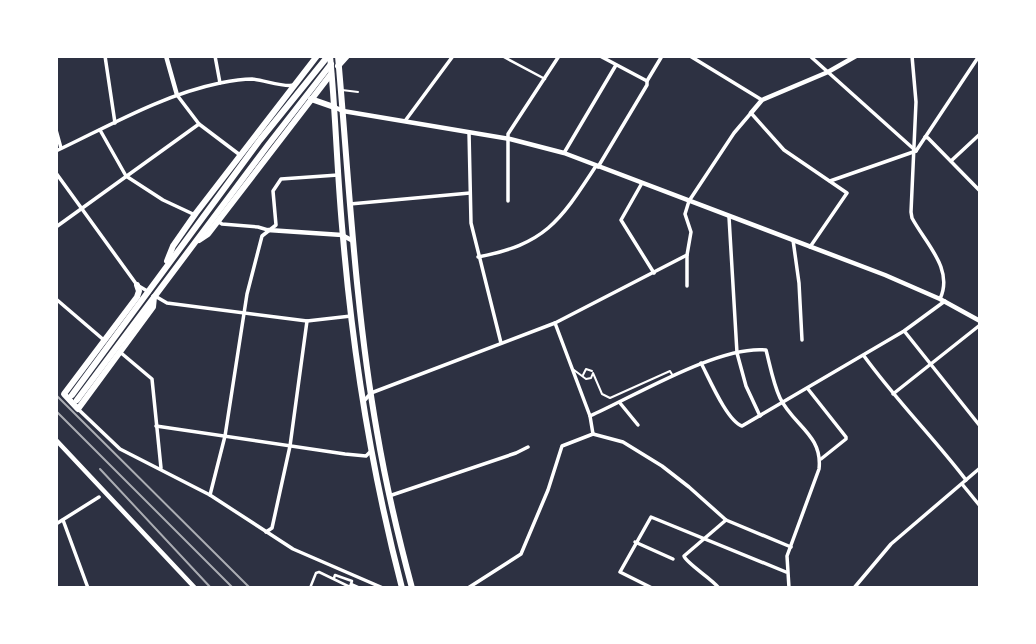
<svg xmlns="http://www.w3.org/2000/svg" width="1036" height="644" font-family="Signika,sans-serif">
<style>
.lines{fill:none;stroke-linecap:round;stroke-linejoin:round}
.service{stroke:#fff;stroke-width:2}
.pedestrian{stroke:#fff;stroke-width:2.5}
.minor{stroke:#fff;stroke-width:3.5}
.tertiary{stroke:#fff;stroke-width:4.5}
.primary{stroke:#fff;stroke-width:6}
.rail{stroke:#abadb3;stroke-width:2}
</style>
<rect width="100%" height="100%" fill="#2d3142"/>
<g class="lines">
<g class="service">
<polyline points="342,90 358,92"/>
<polyline points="574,370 586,379 591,378 593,373 602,394 610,398 670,371 673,376"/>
<polyline points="583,375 586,369 592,371"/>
</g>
<g class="pedestrian">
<polyline points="502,56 545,79"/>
<polyline points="334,578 335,575 352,581 351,584"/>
<polyline points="310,588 316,573 319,572 350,587 351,584 360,588"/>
</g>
<g class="minor">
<polyline points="105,56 115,123"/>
<polyline points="215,56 220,83"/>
<polyline points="600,56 647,81"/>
<polyline points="690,56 762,100"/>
<polyline points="810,56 916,151"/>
<path d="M 912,56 L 916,102 L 911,212 L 912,218 C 926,244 954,269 940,299"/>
<polyline points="177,95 199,124 240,155"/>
<polyline points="405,121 453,56"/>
<polyline points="56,130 61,148"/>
<polyline points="100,130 126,176 163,200 193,214"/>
<polyline points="469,132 471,223 501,343"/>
<polyline points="925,137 928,138 980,191"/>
<path d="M 56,151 C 109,126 162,95 220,83 C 230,81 242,79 252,79 C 264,80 285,88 294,85"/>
<polyline points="564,153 616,65"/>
<polyline points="951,161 980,134"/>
<polyline points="598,167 647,85 647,81 662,56"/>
<polyline points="56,173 137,285 149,292"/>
<polyline points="830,181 916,151 979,56"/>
<polyline points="642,183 621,220 654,273"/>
<polyline points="508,201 508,134 559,56"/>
<polyline points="350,204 470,193"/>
<polyline points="729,217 737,353 746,386 760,416"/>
<polyline points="219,222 222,224 258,227 268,230"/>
<polyline points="56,227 199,124"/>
<polyline points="793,240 799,283 802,340"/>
<path d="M 478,257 C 546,244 560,221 596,166"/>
<polyline points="687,286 687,255"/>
<polyline points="155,296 167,303 307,321 351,316"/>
<polyline points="56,299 105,341"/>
<polyline points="555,323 590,416 593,434"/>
<polyline points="905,332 980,426"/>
<polyline points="120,352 152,379 161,468"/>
<path d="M 864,356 C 896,400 933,437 966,480"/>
<path d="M 701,363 C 709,378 727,421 742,426 L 904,331 L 945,301"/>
<polyline points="808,389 846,437 846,439 821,459"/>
<polyline points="893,394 980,325"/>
<polyline points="364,401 371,393 555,323 687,255 691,232 685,214 689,201 734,133 751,113 784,150 847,193 810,247"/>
<polyline points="620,403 638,425"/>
<polyline points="78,409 120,449 210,495 293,549 383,588"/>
<path d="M 590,416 C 635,396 719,345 766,350 C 770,365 773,383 780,398 C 793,425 823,435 819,469 L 787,556 L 789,588"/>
<polyline points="156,426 345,454 366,456 370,452"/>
<polyline points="593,434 623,442 662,466 689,487 726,520 791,547"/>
<polyline points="962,484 980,506"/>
<polyline points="210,495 225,436 247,294 262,236 276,225 273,191 281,179 338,175"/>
<polyline points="389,496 516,453 528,447"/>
<polyline points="63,520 88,588"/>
<polyline points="56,524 99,497"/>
<polyline points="266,532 272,528 290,446 307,321"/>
<polyline points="635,542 673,559"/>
<polyline points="468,588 521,554 548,490 562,446 593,434"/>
<polyline points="652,588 620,572 651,517 786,572"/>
<path d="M 719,588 C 711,578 686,563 684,556 L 726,520"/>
<polyline points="854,588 891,544 980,468"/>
</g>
<g class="tertiary">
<polyline points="166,56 177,95"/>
<polyline points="334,107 343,111 510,139 564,153 885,275 940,299 980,321"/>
<polyline points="751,113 762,100 828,72 856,56"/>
<polyline points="268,230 342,235 353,241"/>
<polyline points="56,440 195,588"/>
</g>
<g class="primary">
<path d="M 330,56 C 336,116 337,176 343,237 C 353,355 372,473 402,588"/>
<path d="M 338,56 C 349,181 355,308 377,432 C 386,485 398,536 412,588"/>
<polyline points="338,66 347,56"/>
<polyline points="311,99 334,107"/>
<polyline points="199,240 208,234 331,74"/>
<polyline points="167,261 173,246 196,213 317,56"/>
<polyline points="137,285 139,291 137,297 64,394 78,409 153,307 154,297"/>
<polyline points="72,395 260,140 328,56"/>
<polyline points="77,400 268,145 331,64"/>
</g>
<g class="rail">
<polyline points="56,395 250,588"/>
<polyline points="56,411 233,588"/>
<polyline points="100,469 211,588"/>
</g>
</g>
<rect width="1036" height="644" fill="none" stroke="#ffffff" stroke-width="116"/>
</svg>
